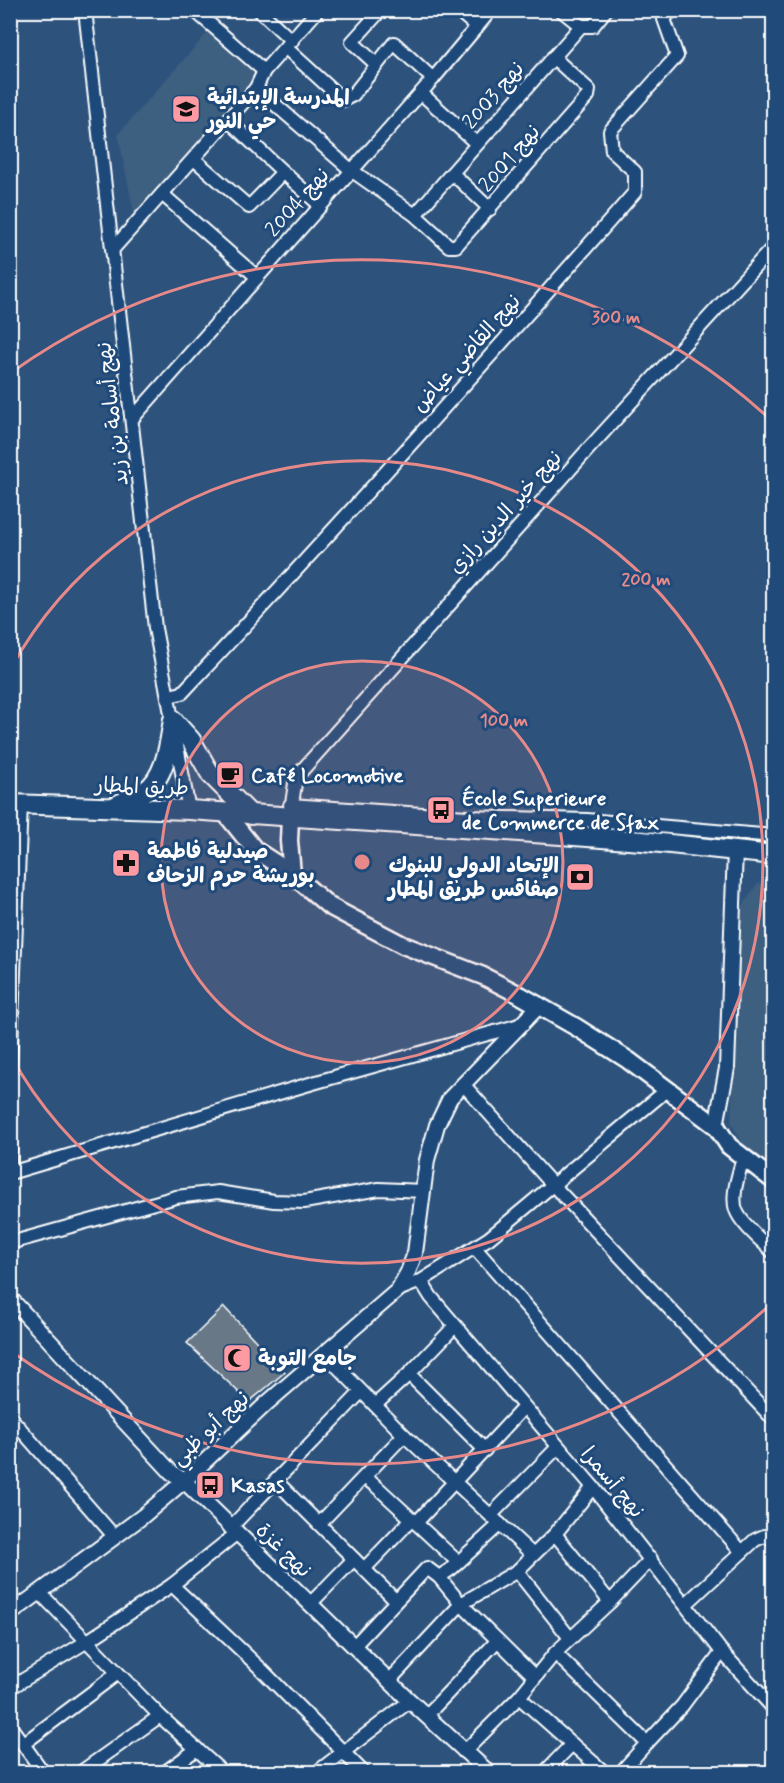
<svg xmlns="http://www.w3.org/2000/svg" width="784" height="1783" font-family="Mynerve,'Playpen Sans Arabic',sans-serif">
<style>
.built{fill:#3e5e80}
.building{fill:#677887;stroke:#fff;stroke-width:1.5}
.lines{fill:none;stroke-linecap:round;stroke-linejoin:round}
.minor-casing{stroke:#fff;stroke-width:16}
.tertiary-casing{stroke:#fff;stroke-width:18}
.secondary-casing{stroke:#fff;stroke-width:21}
.primary-casing{stroke:#fff;stroke-width:22}
.minor{stroke:#1f4a7a;stroke-width:12}
.tertiary{stroke:#1f4a7a;stroke-width:14}
.secondary{stroke:#1f4a7a;stroke-width:16}
.primary{stroke:#1f4a7a;stroke-width:18}
.ring{fill:none;stroke:#e88989;stroke-width:3}
.labels{text-anchor:middle;stroke-width:6;stroke-linejoin:round;paint-order:stroke}
.street-label{font-size:21px;fill:#fff;stroke:#1f4a7a}
.poi-label{font-size:21px;font-weight:bold;fill:#fff;stroke:#1f4a7a;text-anchor:start}
.centre{fill:#e88989;stroke:#1f4a7a;stroke-width:3}
.ring-label{font-size:18px;text-anchor:middle;font-weight:bold;fill:#e88989;stroke:#1f4a7a;stroke-width:6;stroke-linejoin:round;paint-order:stroke}
</style>
<rect width="100%" height="100%" fill="#2d537d"/>
<filter id="ink" filterUnits="userSpaceOnUse"><feTurbulence type="fractalNoise" baseFrequency=".0167" numOctaves="2"/><feDisplacementMap in="SourceGraphic" scale="12" xChannelSelector="R" yChannelSelector="G"/><feConvolveMatrix kernelMatrix="1 2 1 2 8 2 1 2 1" color-interpolation-filters="sRGB"/></filter>
<g filter="url(#ink)">
<g class="built">
<polygon points="209,31 256,73 255,83 135,218 118,134"/>
<polygon points="758,883 773,885 773,1167 748,1152 731,1123 740,910"/>
</g>
<polygon class="building" points="224,1307 285,1372 249,1402 187,1343"/>
<g class="lines">
<g class="minor-casing">
<g id="minor">
<polyline points="85,10 155,628 189,810"/>
<polyline points="194,10 264,71"/>
<polyline points="259,10 292,41"/>
<polyline points="457,10 477,27"/>
<polyline points="561,10 581,26"/>
<polyline points="286,48 343,100 353,95 394,43 433,79"/>
<polyline points="376,64 352,42 381,10"/>
<polyline points="256,88 351,170 415,215 449,246 456,246 588,96 589,90 553,57"/>
<polyline points="421,93 477,144"/>
<polyline points="194,159 249,207 283,172 228,120"/>
<polyline points="283,172 320,205"/>
<polyline points="452,173 490,209"/>
<polyline points="162,194 257,277"/>
<polyline points="415,215 581,26 593,26 606,10"/>
<polyline points="113,249 256,88 264,71 318,10"/>
<polyline points="132,419 433,79 491,10"/>
<path d="M 169,696 L 182,693 C 336,529 487,361 635,192 L 635,172 L 612,151 L 610,131 L 677,56 L 664,19 L 672,10"/>
<polyline points="290,805 467,817 587,820 774,836"/>
<polyline points="290,817 296,777 591,446 774,246"/>
<polyline points="10,1069 21,804"/>
<polyline points="463,1084 552,1184 774,1420"/>
<polyline points="10,1116 10,1167"/>
<path d="M 743,1158 C 739,1173 731,1195 736,1210 C 741,1224 763,1242 774,1253"/>
<polyline points="10,1173 313,1083 523,1024"/>
<polyline points="10,1243 176,1197 218,1192 274,1201 304,1202 379,1189 423,1191"/>
<polyline points="475,1248 742,1552"/>
<polyline points="421,1281 431,1297 593,1487 722,1652 774,1709"/>
<polyline points="398,1290 421,1281 489,1238 668,1089"/>
<polyline points="324,1353 404,1435 533,1555"/>
<polyline points="409,1374 485,1450"/>
<polyline points="375,1405 409,1374 455,1326"/>
<polyline points="10,1417 114,1536"/>
<polyline points="365,1478 376,1486 458,1562"/>
<polyline points="276,1481 395,1600"/>
<polyline points="491,1515 558,1447"/>
<polyline points="416,1523 524,1407"/>
<polyline points="319,1524 404,1435"/>
<polyline points="230,1528 361,1392"/>
<polyline points="555,1534 610,1602"/>
<polyline points="365,1568 412,1519"/>
<polyline points="517,1571 570,1638"/>
<polyline points="439,1577 461,1604 535,1677"/>
<polyline points="172,1585 236,1534"/>
<polyline points="40,1593 160,1716 222,1772"/>
<polyline points="310,1604 354,1559"/>
<polyline points="686,1604 755,1540 764,1536 774,1540"/>
<polyline points="354,1646 427,1568 439,1577 451,1569 500,1524"/>
<polyline points="555,1653 647,1743 621,1772"/>
<polyline points="389,1681 461,1604 517,1571 555,1534 593,1487"/>
<polyline points="10,1688 86,1642 172,1585 260,1668 363,1772"/>
<polyline points="519,1697 572,1744"/>
<polyline points="426,1716 497,1641"/>
<polyline points="10,1726 43,1772"/>
<polyline points="647,1743 682,1706 722,1652"/>
<polyline points="23,1744 118,1673"/>
<polyline points="464,1752 519,1697 555,1653 610,1602 651,1559"/>
<polyline points="81,1772 160,1716"/>
<polyline points="165,1772 197,1749"/>
<polyline points="317,1772 410,1701"/>
<polyline points="545,1772 572,1744 604,1772"/>
</g>
</g>
<g class="tertiary-casing">
<g id="tertiary">
<polyline points="716,1126 727,1068 735,850"/>
<polyline points="10,1298 171,1472 184,1481 410,1701 488,1772"/>
<polyline points="10,1614 143,1516 184,1481 267,1403 398,1290 408,1272 415,1253 427,1160 437,1125 450,1098 540,1005"/>
</g>
</g>
<g class="secondary-casing">
<g id="secondary">
<polyline points="226,814 255,850 292,874 329,906 403,945 483,976 520,995 576,1027 628,1060 716,1126 729,1146 774,1181"/>
<polyline points="290,817 289,841 292,874"/>
</g>
</g>
<g class="primary-casing">
<g id="primary">
<polyline points="173,720 191,740 211,775 251,815"/>
<polyline points="10,804 189,810 506,831 642,841 774,855"/>
<path d="M 115,806 C 125,801 136,797 145,791 C 166,777 169,743 173,720"/>
</g>
</g>
<use href="#minor" class="minor"/>
<use href="#tertiary" class="tertiary"/>
<use href="#secondary" class="secondary"/>
<use href="#primary" class="primary"/>
</g>
</g>
<circle cx="362" cy="862" r="201" fill="#e88989" fill-opacity=".12"/>
<g class="ring">
<circle cx="362" cy="862" r="201"/>
<path d="M11 668A401 401 0 1 1 11 1056"/>
<path d="M773 1302A602 602 0 0 1 12 1352M12 372A602 602 0 0 1 773 422"/>
</g>
<defs>
<g id="school-square" transform="scale(1.5)"><rect x="-9" y="-9" width="18" height="18" rx="4" fill="#ff9aa2" stroke="#1f4a7a"/><path d="M0-5L7-2L0 1L-7-2ZM-4 1L0 2.5L4 1V4Q0 6-4 4Z" fill="#111"/></g>
<g id="cafe-square" transform="scale(1.5)"><rect x="-9" y="-9" width="18" height="18" rx="4" fill="#ff9aa2" stroke="#1f4a7a"/><path d="M-5.5-4.5H6V0H3Q3 3.5 0 3.5H-2.5Q-5.5 3.5-5.5 0ZM3-3.2v2h1.7v-2ZM-6 4.5H4V6H-6Z" fill="#111"/></g>
<g id="bus-square" transform="scale(1.5)"><rect x="-9" y="-9" width="18" height="18" rx="4" fill="#ff9aa2" stroke="#1f4a7a"/><path d="M-5-6H5V4H4V6H2V4H-2V6H-4V4H-5ZM-3.5-4V0h7V-4ZM-3.5 1.2v1.5H-2V1.2ZM2 1.2v1.5H3.5V1.2Z" fill="#111"/></g>
<g id="pharmacy-square" transform="scale(1.5)"><rect x="-9" y="-9" width="18" height="18" rx="4" fill="#ff9aa2" stroke="#1f4a7a"/><path d="M-2-6h4v4h4v4h-4v4h-4v-4h-4v-4h4Z" fill="#111"/></g>
<g id="bank-square" transform="scale(1.5)"><rect x="-9" y="-9" width="18" height="18" rx="4" fill="#ff9aa2" stroke="#1f4a7a"/><path d="M-6-4H6V4H-6ZM0-2.3a2.3 2.3 0 1 0 0 4.6a2.3 2.3 0 1 0 0-4.6Z" fill="#111"/></g>
<g id="mosque-square" transform="scale(1.5)"><rect x="-9" y="-9" width="18" height="18" rx="4" fill="#ff9aa2" stroke="#1f4a7a"/><path d="M3.5-4.9A6 6 0 1 0 3.5 4.9A5 5 0 1 1 3.5-4.9Z" fill="#111"/></g>
</defs>
<g fill-rule="evenodd">
<use href="#school-square" x="186" y="109"/>
<use href="#cafe-square" x="230" y="775"/>
<use href="#bus-square" x="441" y="810"/>
<use href="#pharmacy-square" x="126" y="863"/>
<use href="#bank-square" x="580" y="877"/>
<use href="#mosque-square" x="237" y="1358"/>
<use href="#bus-square" x="210" y="1485"/>
</g>
<g class="labels">
<g class="street-label">
<text transform="translate(493 95) rotate(-49)" y="7">نهج 2003</text>
<text transform="translate(509 158) rotate(-49)" y="7">نهج 2001</text>
<text transform="translate(297 202) rotate(-48)" y="7">نهج 2004</text>
<text transform="translate(466 353) rotate(-48)" y="7">نهج القاضي عياض</text>
<text transform="translate(112 414) rotate(-97)" y="7">نهج أسامة بن زيد</text>
<text transform="translate(505 512) rotate(-48)" y="7">نهج خير الدين رازي</text>
<text transform="translate(142 786) rotate(2)" y="7">طريق المطار</text>
<text transform="translate(210 1428) rotate(-43)" y="7">نهج أبو ظبي</text>
<text transform="translate(613 1482) rotate(50)" y="7">نهج أسمرا</text>
<text transform="translate(284 1550) rotate(44)" y="7">نهج غزة</text>
</g>
<g class="poi-label">
<text x="207" y="104">المدرسة الإبتدائية<tspan x="207" dy="24">حي النور</tspan></text>
<text x="251" y="782">Café Locomotive</text>
<text x="462" y="805">École Superieure<tspan x="462" dy="24">de Commerce de Sfax</tspan></text>
<text x="147" y="858">صيدلية فاطمة<tspan x="147" dy="24">بوريشة حرم الزحاف</tspan></text>
<text x="559" y="872" text-anchor="end">الإتحاد الدولي للبنوك<tspan x="559" dy="24">صفاقس طريق المطار</tspan></text>
<text x="258" y="1365">جامع التوبة</text>
<text x="231" y="1492">Kasas</text>
</g>
</g>
<circle cx="362" cy="862" r="9" class="centre"/>
<g class="ring-label">
<text x="616" y="323">300 m</text>
<text x="646" y="585">200 m</text>
<text x="504" y="726">100 m</text>
</g>
<rect width="784" height="1783" fill="none" stroke="#1f4a7a" stroke-width="36"/>
<rect x="18" y="18" width="748" height="1747" fill="none" stroke="#fff" stroke-width="2" filter="url(#ink)"/>
</svg>
